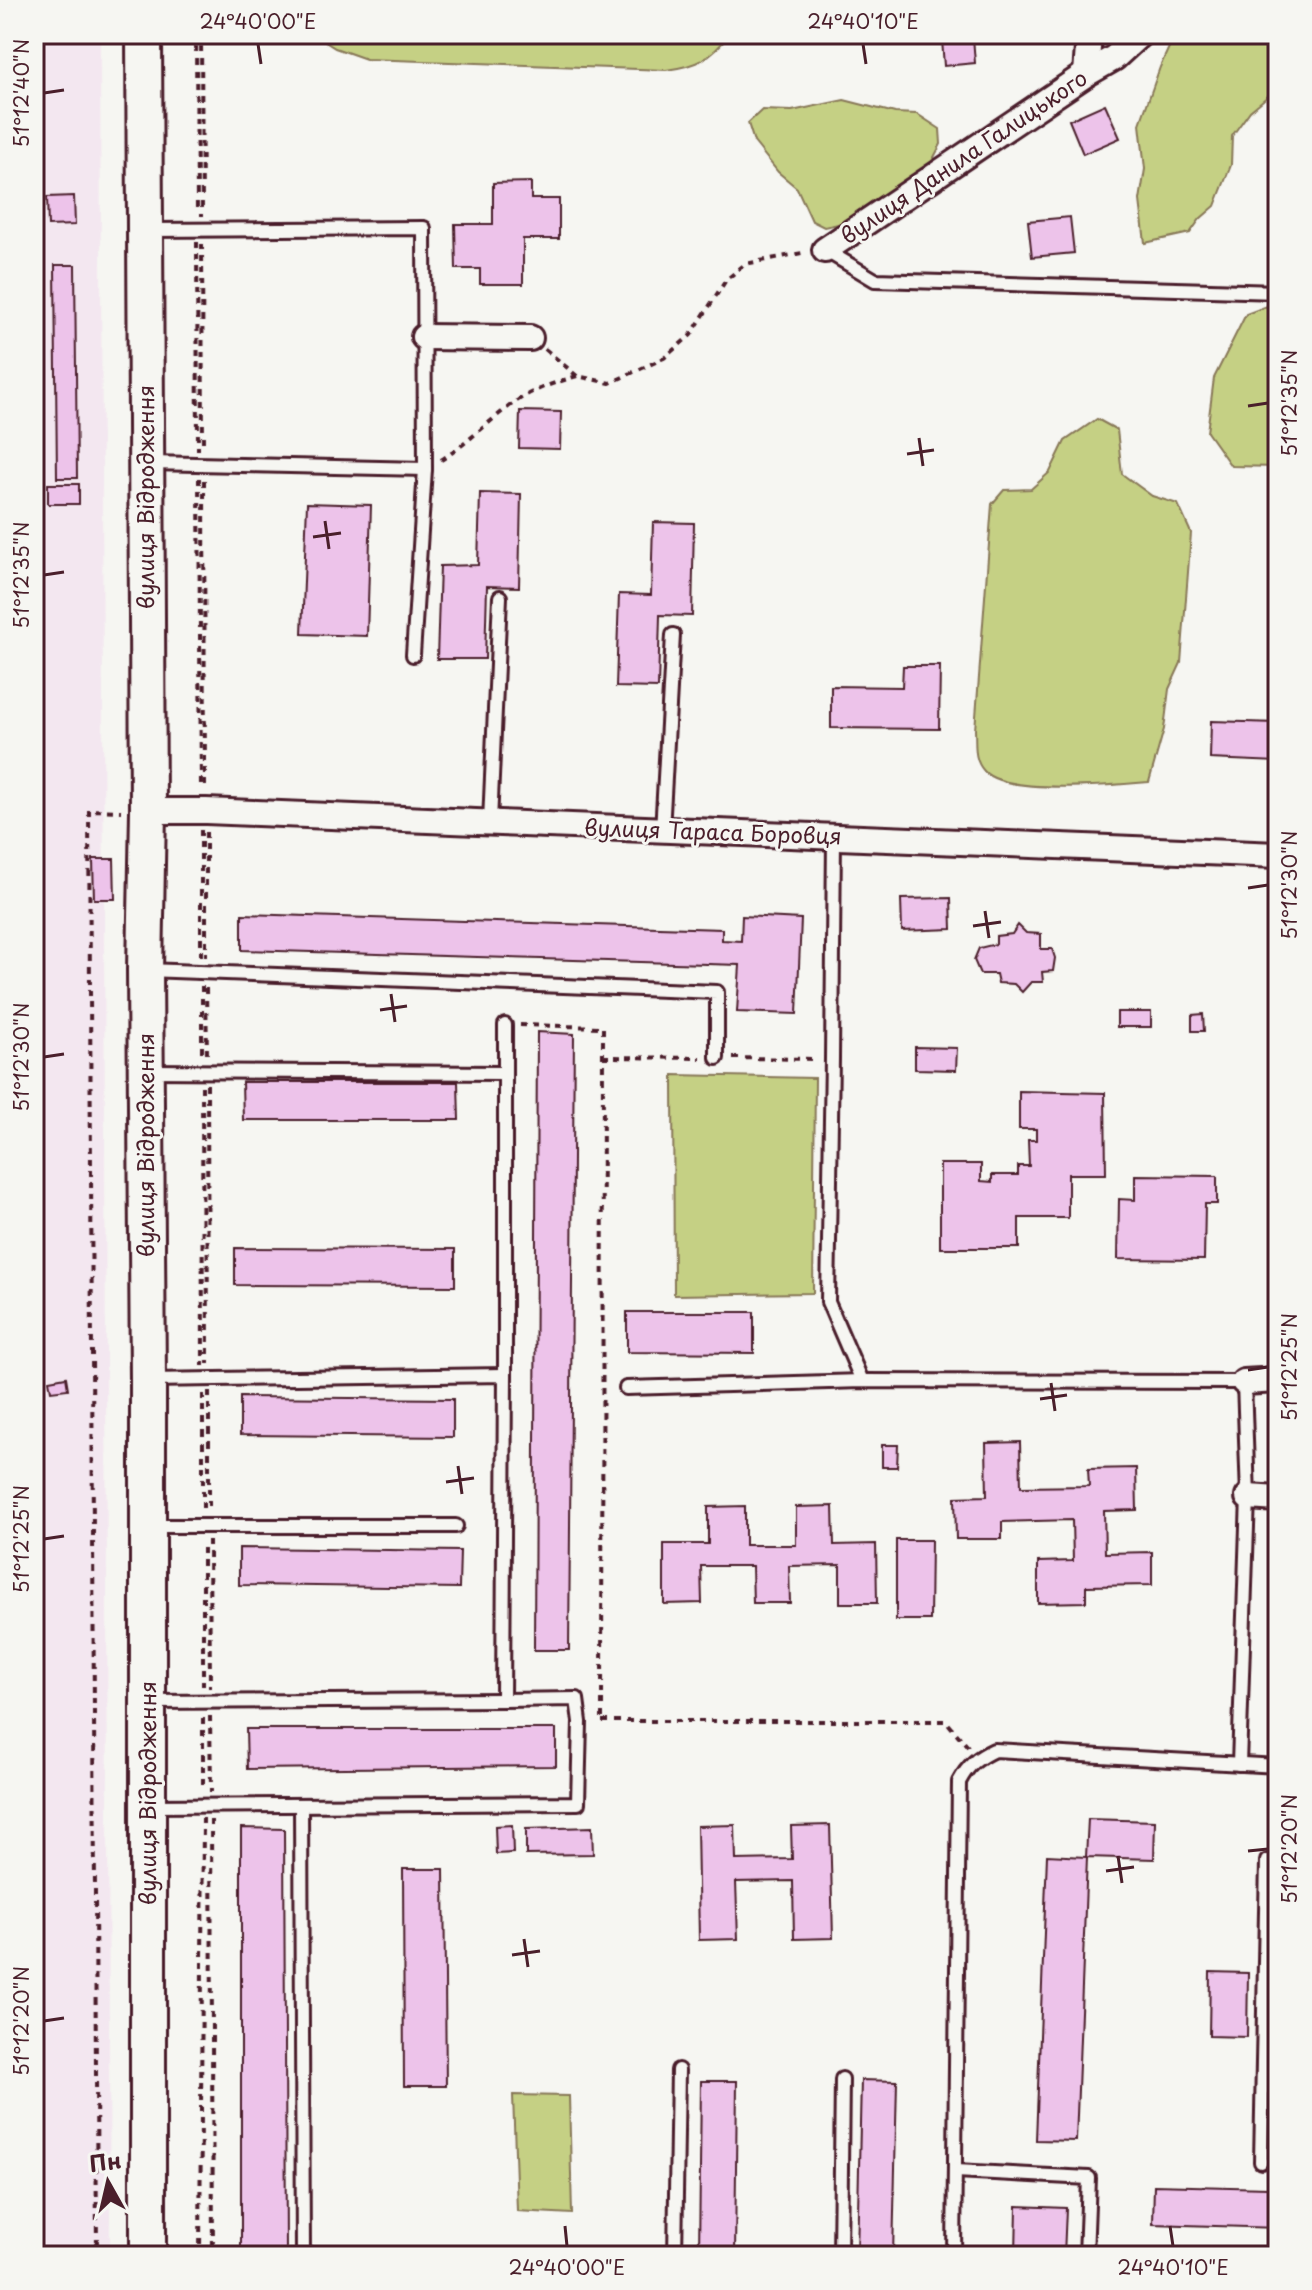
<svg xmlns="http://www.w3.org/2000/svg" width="1312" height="2290" font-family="'Playpen Sans',sans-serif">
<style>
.built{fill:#f3e7f0}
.green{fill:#c5d084;stroke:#887858;stroke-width:2}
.building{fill:#edc3ea;stroke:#4a1f2b;stroke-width:2}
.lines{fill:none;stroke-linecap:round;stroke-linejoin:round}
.lane-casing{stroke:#4a1f2b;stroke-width:18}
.street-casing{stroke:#4a1f2b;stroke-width:30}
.secondary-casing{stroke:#4a1f2b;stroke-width:40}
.path{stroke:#4a1f2b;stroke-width:4;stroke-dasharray:6 6;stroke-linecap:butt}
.lane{stroke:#f6f6f2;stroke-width:12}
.street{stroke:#f6f6f2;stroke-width:24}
.secondary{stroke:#f6f6f2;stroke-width:34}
.ticks{fill:none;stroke:#4a1f2b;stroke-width:3}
.labels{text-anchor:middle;stroke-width:6;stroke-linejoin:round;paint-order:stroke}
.street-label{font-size:22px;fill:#4a1f2b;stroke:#f6f6f2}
.neatline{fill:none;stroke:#4a1f2b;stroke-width:3}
.ticks-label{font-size:20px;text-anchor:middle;fill:#4a1f2b}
</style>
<rect width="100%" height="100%" fill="#f6f6f2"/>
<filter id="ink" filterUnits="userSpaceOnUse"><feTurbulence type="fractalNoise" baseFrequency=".0125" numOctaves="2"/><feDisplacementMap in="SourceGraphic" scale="16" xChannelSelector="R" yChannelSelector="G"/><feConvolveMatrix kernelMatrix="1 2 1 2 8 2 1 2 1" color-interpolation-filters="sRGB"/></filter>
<g filter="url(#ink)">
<polygon class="built" points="34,34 100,34 110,2256 34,2256"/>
<g class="green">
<path d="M 313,34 L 730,34 C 710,59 697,66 666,70 L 366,59 L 335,48 Z"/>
<polygon points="1175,34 1278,34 1278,73 1268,96 1250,111 1232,136 1231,165 1215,206 1200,219 1190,233 1145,243 1140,200 1145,169 1140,124 1160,67"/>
<polygon points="844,100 895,113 917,114 940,129 941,144 931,163 853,221 824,227 812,221 797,188 778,172 754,142 748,123 762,110 792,111"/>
<polygon points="1278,302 1278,467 1231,466 1207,432 1214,378 1246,314"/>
<path d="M 1097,419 L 1117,430 L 1122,474 L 1152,496 L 1178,504 L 1191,533 L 1181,663 L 1169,689 L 1164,729 L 1149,782 C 1117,785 1004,795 984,771 C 973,759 976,745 975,730 L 992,504 L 1004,490 L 1031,489 L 1050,472 L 1065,441 Z"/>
<polygon points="673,1075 815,1078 813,1293 674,1295"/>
<polygon points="513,2095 569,2096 572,2214 517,2211"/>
</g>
<g class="building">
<polygon points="928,34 941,34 942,40 929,43"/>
<polygon points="973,37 975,63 944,66 942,40"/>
<polygon points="1105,104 1120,138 1083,154 1069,120"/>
<polygon points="34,164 38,164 39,203 34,203"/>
<polygon points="531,182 531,199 559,199 559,239 523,239 523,284 480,284 480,269 456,269 455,224 493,224 493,183"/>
<polygon points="74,196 75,225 48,226 47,197"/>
<polygon points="1070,217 1074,253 1032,257 1028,221"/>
<polygon points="55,265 75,265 77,478 57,478"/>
<polygon points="520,411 561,412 560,449 519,448"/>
<rect x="48" y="484" width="31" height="20"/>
<polygon points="480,493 521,494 519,587 487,586 485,659 437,659 440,566 478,565"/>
<polygon points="307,503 371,505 367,636 302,634"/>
<polygon points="653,522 694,523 692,616 660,615 658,688 616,687 619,594 651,595"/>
<polygon points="903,666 940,666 939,729 831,728 831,686 902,687"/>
<polygon points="1211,721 1278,723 1278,762 1210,759"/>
<polygon points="93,859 114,859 115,899 94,899"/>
<polygon points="951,898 952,929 902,931 901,899"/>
<polygon points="242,914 722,929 722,940 741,941 742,916 801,919 797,1014 737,1012 740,965 242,950"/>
<polygon points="1018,925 1026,933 1041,934 1041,949 1052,949 1055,958 1053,971 1042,972 1043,982 1031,982 1022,992 1014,984 998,983 996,974 980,974 974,960 979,948 996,944 996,936 1012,934"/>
<rect x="1117" y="1012" width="34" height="15"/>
<polygon points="1203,1014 1204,1031 1192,1031 1192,1015"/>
<polygon points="537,1032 574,1034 569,1650 534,1650"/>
<polygon points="915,1047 957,1048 956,1070 915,1069"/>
<polygon points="242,1082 458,1082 459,1120 243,1120"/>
<polygon points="1019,1091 1105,1093 1106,1174 1068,1174 1068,1218 1019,1218 1019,1248 940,1248 940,1164 981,1164 981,1181 992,1182 992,1175 1018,1175 1018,1166 1029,1166 1028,1140 1036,1140 1036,1129 1019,1129"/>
<polygon points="1135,1175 1217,1176 1217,1204 1205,1204 1204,1260 1118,1259 1119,1199 1135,1200"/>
<polygon points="235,1248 455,1249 455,1286 235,1285"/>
<polygon points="627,1312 754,1312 754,1353 627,1352"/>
<polygon points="66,1377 68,1389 51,1391 49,1380"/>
<polygon points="240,1397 453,1399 453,1437 240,1435"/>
<polygon points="1020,1442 1021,1487 1089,1486 1088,1469 1136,1468 1137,1510 1104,1511 1105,1553 1152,1552 1152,1585 1086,1586 1086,1602 1038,1603 1038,1562 1073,1561 1072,1520 1002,1522 1002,1539 956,1539 955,1497 987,1496 986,1443"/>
<polygon points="882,1445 898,1445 897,1467 882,1467"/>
<polygon points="745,1506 745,1545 796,1545 796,1507 833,1506 834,1545 876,1544 877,1603 840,1603 840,1565 789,1566 790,1603 753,1603 752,1566 701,1566 702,1603 664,1604 664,1544 708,1544 708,1507"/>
<polygon points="896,1540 931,1540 930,1620 896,1620"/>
<polygon points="239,1548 460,1551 459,1588 239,1585"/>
<polygon points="246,1729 556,1729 556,1766 247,1769"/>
<polygon points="1088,1819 1155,1821 1154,1859 1087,1857 1076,2141 1036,2140 1047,1855 1086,1857"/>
<polygon points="512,1825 513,1853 496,1854 495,1826"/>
<polygon points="735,1825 736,1860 792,1859 791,1826 830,1825 833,1938 794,1939 793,1881 736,1882 738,1939 699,1940 697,1826"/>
<polygon points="592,1827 593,1854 526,1855 526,1829"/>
<polygon points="241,1828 284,1829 286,2256 241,2256"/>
<polygon points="403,1869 444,1869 446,2086 404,2086"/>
<polygon points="1210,1972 1248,1973 1247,2037 1209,2036"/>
<polygon points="861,2080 897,2081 893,2256 857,2256"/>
<polygon points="701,2081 737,2081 735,2256 699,2256"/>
<polygon points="1268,2181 1278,2182 1278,2228 1153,2224 1154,2185 1268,2188"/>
<polygon points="1017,2206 1066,2208 1064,2256 1016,2256"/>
</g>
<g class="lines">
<g class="lane-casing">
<g id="lane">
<polyline points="149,230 424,228 425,469 413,655"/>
<polyline points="825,250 875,280 1278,292"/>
<polyline points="149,463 425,469"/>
<polyline points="490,822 500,597"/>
<polyline points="662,831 673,635"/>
<polyline points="834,838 832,1059 828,1302 862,1381"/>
<polyline points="147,970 717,992 717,1058"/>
<polyline points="505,1025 505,1375"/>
<polyline points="148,1071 504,1073"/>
<polyline points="149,1380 505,1375 503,1700 577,1699 580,1722 578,1803 152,1806"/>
<polyline points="626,1388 862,1381 1244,1382 1248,1497 1239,1764"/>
<polyline points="151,1526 456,1526"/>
<polyline points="151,1702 503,1700"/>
<polyline points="301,1805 303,2256"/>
<polyline points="1261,2162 1267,1861 1278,1862"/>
<polyline points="956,2171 1089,2178 1086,2256"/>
<polyline points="675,2256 678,2070"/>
<polyline points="840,2256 842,2079"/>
<path d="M 954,2256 L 959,1782 C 968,1765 977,1758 994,1750 L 1278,1766"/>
</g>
</g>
<g class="street-casing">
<g id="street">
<polyline points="1086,74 1089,34"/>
<polyline points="825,250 1086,74 1114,58 1140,34"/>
<polyline points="424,337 530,338"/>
<polyline points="148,811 206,811 1278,855"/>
<polyline points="1244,1382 1278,1380"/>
<polyline points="1248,1497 1278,1499"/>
</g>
</g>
<g class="secondary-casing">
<polyline id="secondary" points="144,34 148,811 145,970 148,1380 148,2256"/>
</g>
<g class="path">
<polyline points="196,34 197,214"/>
<polyline points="201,34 202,216"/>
<polyline points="197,242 198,450"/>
<polyline points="202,244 203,448"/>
<polyline points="545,349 577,376 610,383 664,358 691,335 726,280 745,264 807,252"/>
<path d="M 441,460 C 470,442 494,415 523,397 C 540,387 558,382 577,376"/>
<polyline points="199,478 201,790"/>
<polyline points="204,480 205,792"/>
<polyline points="201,830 201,958"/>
<polyline points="206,832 206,956"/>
<polyline points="202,986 202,1058"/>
<polyline points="206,988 207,1056"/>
<polyline points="520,1025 603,1027 602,1721"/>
<polyline points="603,1057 701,1058"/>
<polyline points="733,1058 817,1059"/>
<polyline points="207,1084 208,1364"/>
<polyline points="202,1086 203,1366"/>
<polyline points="209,1392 209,1512"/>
<polyline points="203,1394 203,1510"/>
<polyline points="209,1540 210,1688"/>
<polyline points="203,1686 203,1542"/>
<polyline points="210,1716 211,1792"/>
<polyline points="203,1718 203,1790"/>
<polyline points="602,1721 946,1721 969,1748"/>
<polyline points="211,1820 213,2256"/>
<polyline points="97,2256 89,810 121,811"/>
<polyline points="200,2256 203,1818"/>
</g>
<use href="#lane" class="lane"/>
<use href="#street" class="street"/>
<use href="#secondary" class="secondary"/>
</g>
</g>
<path class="ticks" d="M 258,44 L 261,64M 863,44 L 866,64M 44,93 L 64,90M 1248,406 L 1268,403M 919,438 L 923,466M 907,454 L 934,450M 325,521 L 329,549M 313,537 L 341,533M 44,575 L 64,572M 1248,888 L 1268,885M 985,911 L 989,938M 973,926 L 1001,922M 391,994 L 395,1022M 380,1010 L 407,1006M 44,1057 L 64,1054M 1248,1370 L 1268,1367M 1051,1383 L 1055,1411M 1040,1399 L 1067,1395M 458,1466 L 462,1494M 446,1482 L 474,1478M 44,1539 L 64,1536M 1248,1851 L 1268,1849M 1118,1856 L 1122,1883M 1106,1871 L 1134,1867M 524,1939 L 528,1967M 512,1955 L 540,1951M 44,2021 L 64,2018M 565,2226 L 567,2246M 1170,2226 L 1173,2246"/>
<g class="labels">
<g class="street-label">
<text transform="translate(964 157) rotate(-34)" y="8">вулиця Данила Галицького</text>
<text transform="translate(146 497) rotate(-90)" y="8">вулиця Відродження</text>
<text transform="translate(713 832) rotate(2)" y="8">вулиця Тараса Боровця</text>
<text transform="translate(146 1145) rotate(-90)" y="8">вулиця Відродження</text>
<text transform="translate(148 1793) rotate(-90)" y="8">вулиця Відродження</text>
</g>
</g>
<rect width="1312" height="2290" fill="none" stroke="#f6f6f2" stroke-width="88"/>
<g transform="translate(108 2182) rotate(352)" stroke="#f6f6f2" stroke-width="6" paint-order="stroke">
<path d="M0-6L14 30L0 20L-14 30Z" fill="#4a1f2b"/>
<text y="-12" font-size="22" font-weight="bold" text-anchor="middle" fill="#4a1f2b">Пн</text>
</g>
<rect x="44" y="44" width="1224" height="2202" class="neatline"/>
<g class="ticks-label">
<text x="258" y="29">24°40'00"E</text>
<text x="863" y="29">24°40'10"E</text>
<text transform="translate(22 93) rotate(-90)" y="7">51°12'40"N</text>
<text transform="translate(1290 403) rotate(-90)" y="7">51°12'35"N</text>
<text transform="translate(22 575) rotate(-90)" y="7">51°12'35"N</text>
<text transform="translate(1290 885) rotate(-90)" y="7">51°12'30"N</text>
<text transform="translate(22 1057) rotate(-90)" y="7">51°12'30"N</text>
<text transform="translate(1290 1367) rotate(-90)" y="7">51°12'25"N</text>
<text transform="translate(22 1539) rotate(-90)" y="7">51°12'25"N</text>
<text transform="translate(1290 1849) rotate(-90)" y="7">51°12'20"N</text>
<text transform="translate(22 2021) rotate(-90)" y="7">51°12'20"N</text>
<text x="567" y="2275">24°40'00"E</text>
<text x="1173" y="2275">24°40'10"E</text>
</g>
</svg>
